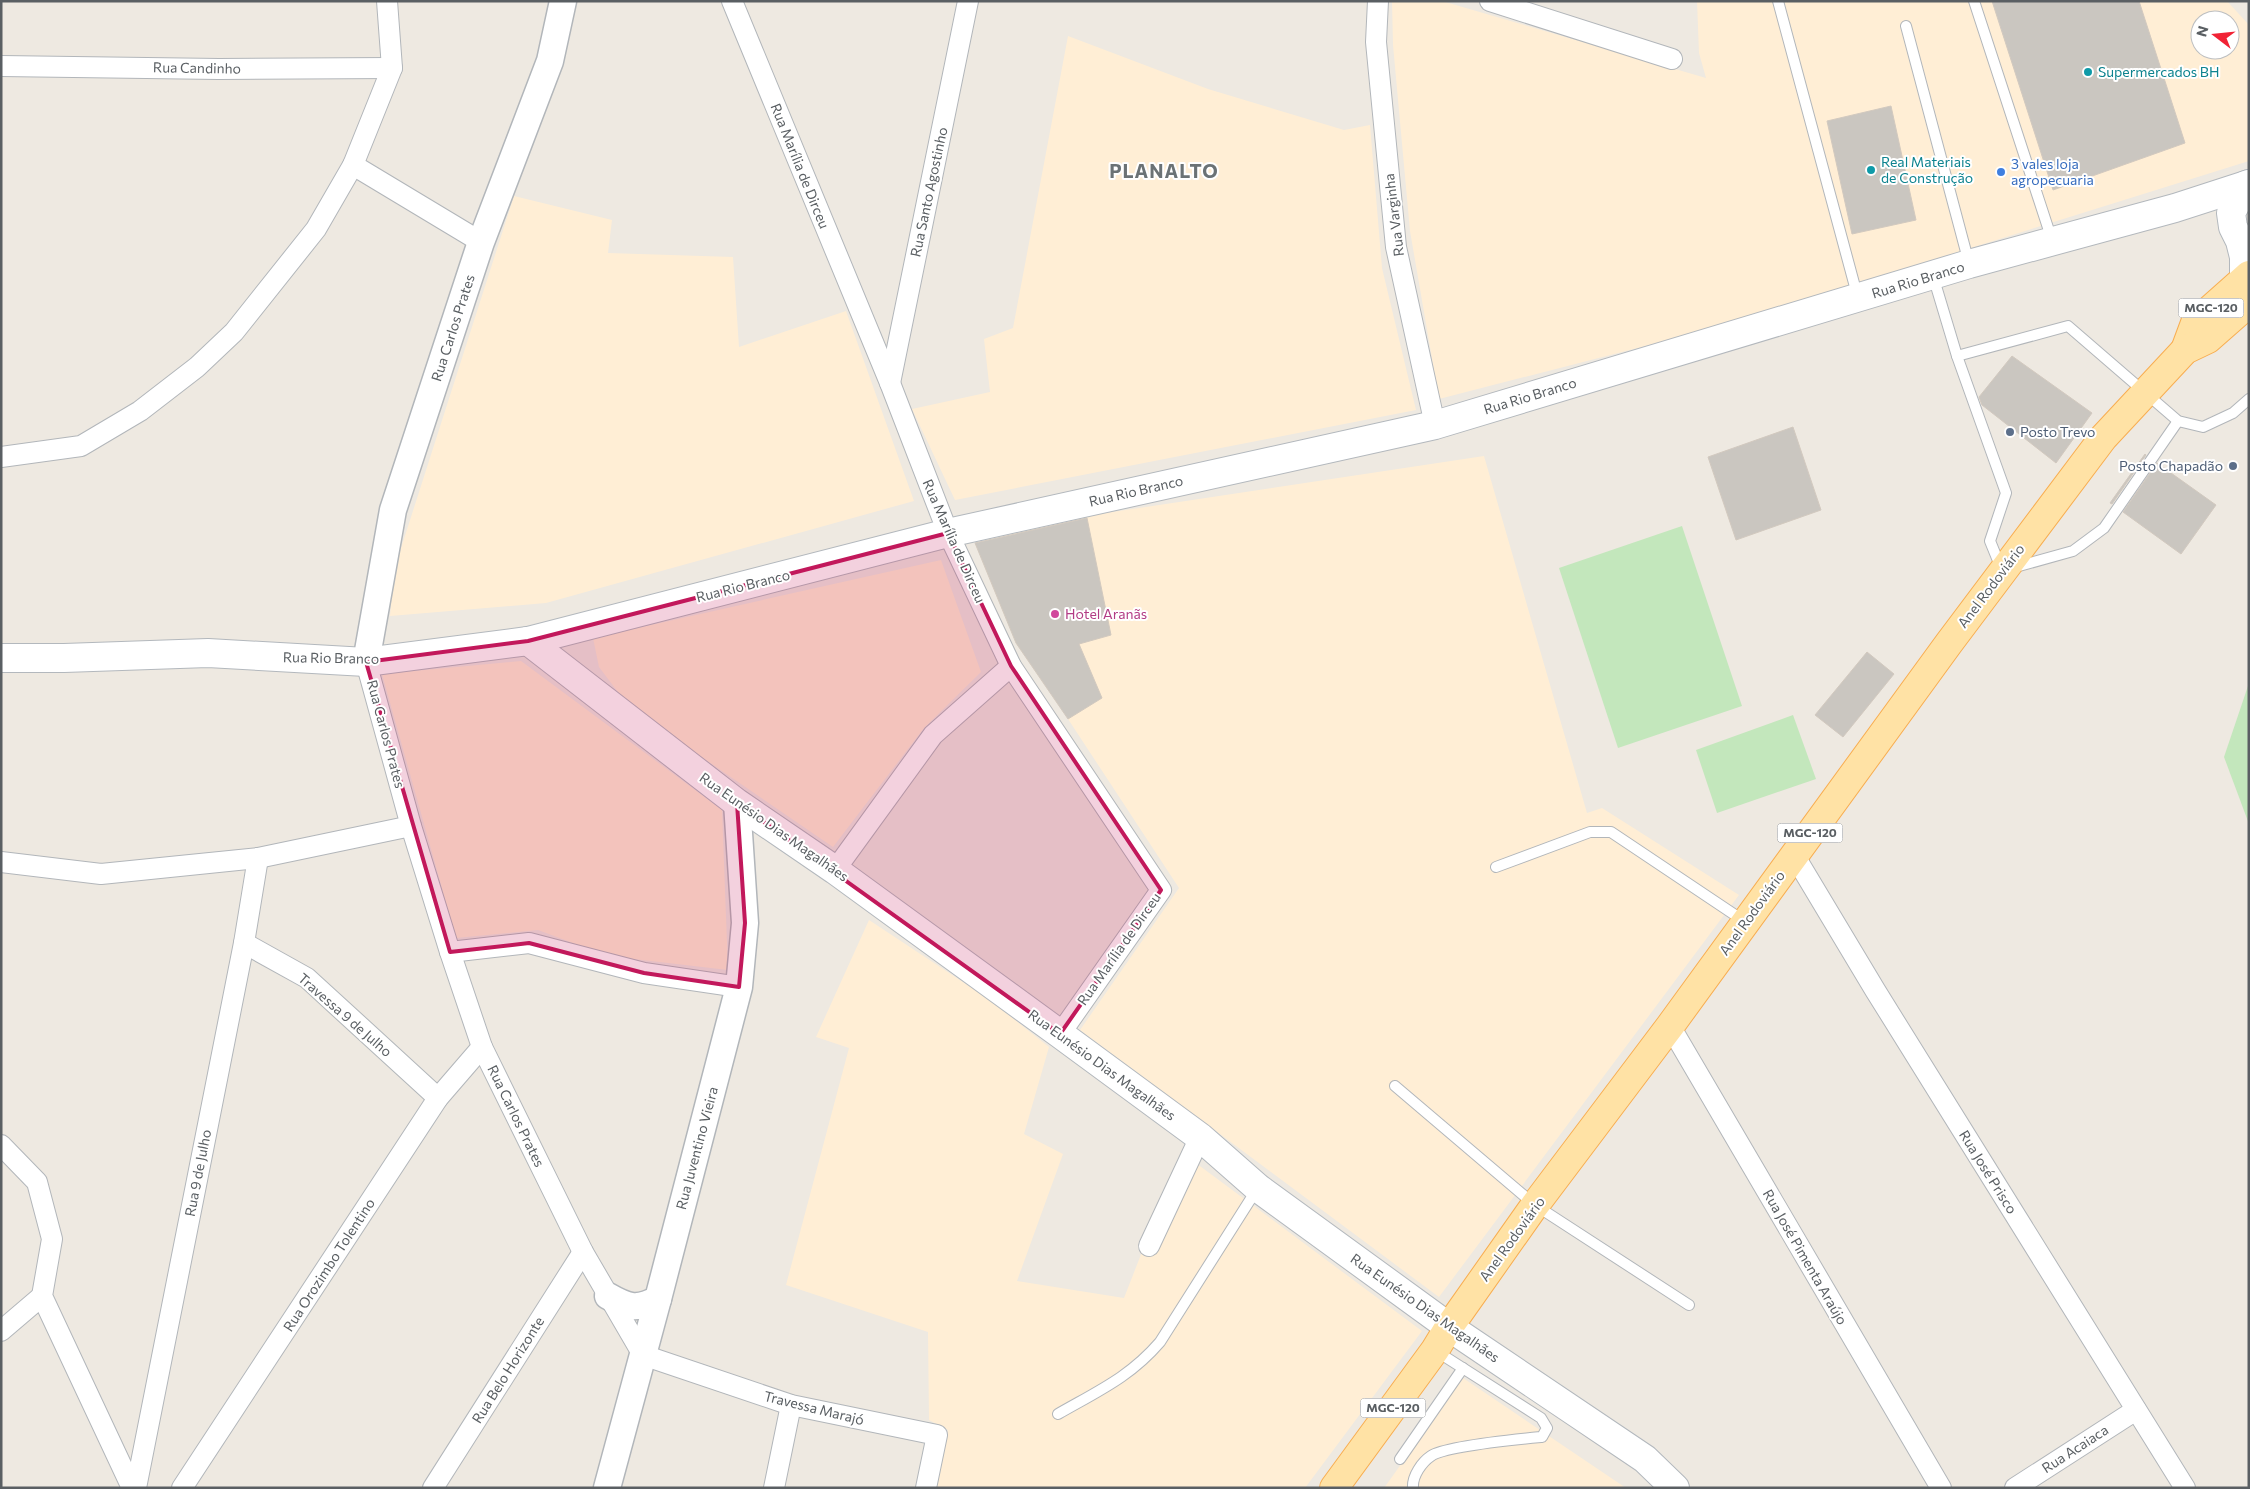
<svg xmlns="http://www.w3.org/2000/svg" width="2250" height="1489" font-family="Commissioner,sans-serif">
<style>
.commercial{fill:#ffeed5;fill-rule:evenodd}
.green{fill:#c3e7bc}
.building{fill:#cac6c0;stroke:#d2c9bf}
.lines{fill:none;stroke-linecap:round;stroke-linejoin:round}
.service-casing{stroke:#b2b6ba;stroke-width:12}
.minor-casing{stroke:#b2b6ba;stroke-width:22}
.tertiary-casing{stroke:#b2b6ba;stroke-width:29}
.secondary-casing{stroke:#b3b8bd;stroke-width:30}
.primary-casing{stroke:#f8ad50;stroke-width:30}
.service{stroke:#fff;stroke-width:10}
.minor{stroke:#fff;stroke-width:20}
.tertiary{stroke:#fff;stroke-width:26}
.secondary{stroke:#fff;stroke-width:28}
.primary{stroke:#ffe2a5;stroke-width:28}
.marked{fill:#c2185b;fill-opacity:0.2;stroke:#c2185b;stroke-width:4;stroke-linejoin:round}
.culture-dot{fill:#0f9aa8;stroke:#fff;stroke-width:2}
.shop-dot{fill:#3f7fe0;stroke:#fff;stroke-width:2}
.service-dot{fill:#5c6f8a;stroke:#fff;stroke-width:2}
.hotel-dot{fill:#d1479c;stroke:#fff;stroke-width:2}
.labels{text-anchor:middle;stroke-width:4;stroke-linejoin:round;paint-order:stroke}
.shield{fill:#fff;stroke:#8c8f92;stroke-width:1}
.shield-label{font-size:12px;font-weight:bold;fill:#5a5f63}
.street-label{font-size:14px;fill:#5a5f63;stroke:#fff}
.culture-label{font-size:14px;fill:#0d838f;stroke:#fff;text-anchor:start}
.shop-label{font-size:14px;fill:#366cbe;stroke:#fff;text-anchor:start}
.service-label{font-size:14px;fill:#4e5e75;stroke:#fff;text-anchor:start}
.hotel-label{font-size:14px;fill:#b23c85;stroke:#fff;text-anchor:start}
.district-label{font-size:19px;font-weight:bold;letter-spacing:1px;fill:#6b7275;stroke:#fff}
</style>
<rect width="100%" height="100%" fill="#eee9e1"/>
<g class="commercial">
<path d="M 1392,1 L 1442,1 L 1706,78 L 1699,53 L 1697,1 L 2227,1 L 2249,25 L 2249,161 L 1715,328 L 1439,399 L 1410,231 L 1393,45 ZM 2200,20 L 2230,20 L 2230,50 L 2200,50 Z"/>
<polygon points="1068,36 1208,89 1344,130 1370,125 1382,268 1416,410 955,500 912,409 990,392 984,339 1013,328"/>
<polygon points="514,196 612,220 608,253 733,257 739,347 846,311 914,501 546,603 390,616 394,570"/>
<polygon points="1484,456 1587,813 1602,808 1739,895 1439,1297 1080,1030 1179,888 1068,719 1016,643 975,543 1086,516"/>
<polygon points="941,560 981,672 924,728 833,847 630,708 599,667 593,638"/>
<polygon points="521,661 722,810 728,970 608,956 538,930 456,938 382,674"/>
<polygon points="869,920 990,1000 1049,1047 1024,1134 1063,1154 1017,1281 1124,1298 1181,1152 1422,1331 1305,1488 935,1488 948,1430 929,1420 928,1332 786,1285 849,1048 816,1037"/>
<polygon points="1463,1378 1626,1488 1384,1488"/>
</g>
<g class="green">
<polygon points="1682,526 1742,706 1618,748 1559,568"/>
<polygon points="2249,683 2249,824 2224,757"/>
<polygon points="1793,715 1816,779 1717,813 1696,750"/>
</g>
<g class="building">
<polygon points="1992,1 2139,1 2185,143 2053,190"/>
<polygon points="1891,106 1916,220 1852,234 1827,121"/>
<polygon points="2012,356 2092,413 2056,463 1982,405 1979,397"/>
<polygon points="1793,427 1821,510 1736,540 1708,457"/>
<polygon points="2145,454 2146,455 2112,504 2110,503"/>
<polygon points="2157,463 2216,505 2181,554 2123,512"/>
<polygon points="1087,518 1111,635 1079,644 1102,698 1068,719 1016,643 975,543"/>
<polygon points="1867,652 1894,674 1843,737 1815,715"/>
</g>
<g class="lines">
<g class="service-casing">
<g id="service">
<polyline points="1778,1 1858,298"/>
<polyline points="1974,1 2052,240"/>
<polyline points="1906,26 1969,263"/>
<polyline points="1933,276 1957,356 2006,493 1990,541 2001,568"/>
<polyline points="1957,356 2068,326 2178,421 2203,427 2233,413 2249,399"/>
<polyline points="2012,568 2073,551 2104,528 2178,421"/>
<polyline points="1496,867 1590,832 1611,832 1744,921"/>
<polyline points="1395,1086 1535,1205 1689,1305"/>
<path d="M 1058,1414 C 1098,1391 1130,1377 1160,1342 L 1257,1189"/>
<polyline points="1400,1459 1463,1368"/>
<path d="M 1413,1488 C 1412,1476 1422,1462 1431,1456 C 1446,1446 1521,1439 1542,1437 L 1547,1428 L 1541,1418 L 1436,1351"/>
</g>
</g>
<g class="minor-casing">
<g id="minor">
<polyline points="732,1 890,383 948,533 1011,666 1161,890 1060,1034"/>
<polyline points="1378,1 1376,42 1396,247 1435,425"/>
<polyline points="1490,1 1672,59"/>
<polyline points="1,66 219,69 392,68"/>
<polyline points="353,165 481,242"/>
<polyline points="890,383 968,1"/>
<polyline points="1,457 81,446 140,411 197,367 234,332 316,229 353,165 392,68 387,1"/>
<polyline points="366,662 411,826 450,952 482,1047 583,1252 643,1355 791,1405 937,1435 926,1488"/>
<polyline points="1794,855 1875,990 2185,1488"/>
<polyline points="1,862 101,874 258,858 411,826"/>
<polyline points="835,870 933,735 1011,666"/>
<polyline points="244,943 307,978 438,1098"/>
<polyline points="450,952 529,943 644,973 739,987"/>
<polyline points="1670,1026 1941,1488"/>
<polyline points="1,1145 37,1182 52,1239 42,1296 132,1488"/>
<polyline points="1149,1246 1200,1137"/>
<polyline points="1,1331 42,1296"/>
<polyline points="136,1488 244,943 258,858"/>
<polyline points="182,1488 438,1098 482,1047"/>
<polyline points="433,1488 583,1252"/>
<polyline points="774,1488 791,1405"/>
<polyline points="2015,1488 2136,1410"/>
</g>
</g>
<g class="tertiary-casing">
<g id="tertiary">
<polyline points="366,662 393,510 481,242 550,61 563,1"/>
<path d="M 608,1296 C 629,1308 637,1310 658,1299"/>
<polyline points="607,1488 658,1299 739,987 745,923 737,803"/>
</g>
</g>
<g class="secondary-casing">
<g id="secondary">
<polyline points="2244,278 2244,257 2240,241 2233,227 2231,213 2246,185 2249,184"/>
<polyline points="528,641 737,803 835,870 1060,1034 1200,1137 1258,1188 1449,1327 1645,1459 1675,1488"/>
<polyline points="1,658 64,658 208,653 366,662 528,641 948,533 1435,425 1969,264 2175,208 2249,184"/>
</g>
</g>
<g class="primary-casing">
<g id="primary">
<polyline points="2185,350 2195,323 2249,275"/>
<polyline points="1334,1488 1435,1350 1449,1327 1535,1205 1670,1026 1949,643 2103,438 2185,350 2208,339 2249,303"/>
</g>
</g>
<use href="#service" class="service"/>
<use href="#minor" class="minor"/>
<use href="#tertiary" class="tertiary"/>
<use href="#secondary" class="secondary"/>
<use href="#primary" class="primary"/>
</g>
<path class="marked" d="M 948,533 L 1011,666 L 1161,890 L 1060,1034 L 737,803 L 745,923 L 739,987 L 644,973 L 529,943 L 450,952 L 366,662 L 528,641 Z"/>
<g class="culture-dot">
<circle cx="2088" cy="72" r="5"/>
<circle cx="1871" cy="170" r="5"/>
</g>
<circle class="shop-dot" cx="2001" cy="172" r="5"/>
<g class="service-dot">
<circle cx="2010" cy="432" r="5"/>
<circle cx="2233" cy="466" r="5"/>
</g>
<circle class="hotel-dot" cx="1055" cy="614" r="5"/>
<g class="labels">
<g class="shield">
<rect x="2178.5" y="298.5" width="65" height="19" rx="4"/>
<rect x="1777.5" y="823.5" width="65" height="19" rx="4"/>
<rect x="1360.5" y="1398.5" width="65" height="19" rx="4"/>
</g>
<g class="shield-label">
<text x="2211" y="312">MGC-120</text>
<text x="1810" y="837">MGC-120</text>
<text x="1393" y="1412">MGC-120</text>
</g>
<g class="street-label">
<text transform="translate(197 68) rotate(1)" y="5">Rua Candinho</text>
<text transform="translate(800 166) rotate(68)" y="5">Rua Marília de Dirceu</text>
<text transform="translate(929 192) rotate(-78)" y="5">Rua Santo Agostinho</text>
<text transform="translate(1394 215) rotate(-97)" y="5">Rua Varginha</text>
<text transform="translate(1918 280) rotate(-17)" y="5">Rua Rio Branco</text>
<text transform="translate(453 328) rotate(-72)" y="5">Rua Carlos Prates</text>
<text transform="translate(1530 396) rotate(-17)" y="5">Rua Rio Branco</text>
<text transform="translate(1136 491) rotate(-13)" y="5">Rua Rio Branco</text>
<text transform="translate(954 541) rotate(66)" y="5">Rua Marília de Dirceu</text>
<text transform="translate(743 586) rotate(-14)" y="5">Rua Rio Branco</text>
<text transform="translate(1991 586) rotate(-53)" y="5">Anel Rodoviário</text>
<text transform="translate(331 658) rotate(1)" y="5">Rua Rio Branco</text>
<text transform="translate(386 734) rotate(75)" y="5">Rua Carlos Prates</text>
<text transform="translate(774 827) rotate(35)" y="5">Rua Eunésio Dias Magalhães</text>
<text transform="translate(1752 913) rotate(-54)" y="5">Anel Rodoviário</text>
<text transform="translate(1119 949) rotate(-55)" y="5">Rua Marília de Dirceu</text>
<text transform="translate(345 1015) rotate(41)" y="5">Travessa 9 de Julho</text>
<text transform="translate(1102 1065) rotate(36)" y="5">Rua Eunésio Dias Magalhães</text>
<text transform="translate(516 1116) rotate(64)" y="5">Rua Carlos Prates</text>
<text transform="translate(697 1148) rotate(-75)" y="5">Rua Juventino Vieira</text>
<text transform="translate(1988 1172) rotate(58)" y="5">Rua José Prisco</text>
<text transform="translate(198 1173) rotate(-79)" y="5">Rua 9 de Julho</text>
<text transform="translate(1512 1239) rotate(-54)" y="5">Anel Rodoviário</text>
<text transform="translate(1805 1257) rotate(60)" y="5">Rua José Pimenta Araújo</text>
<text transform="translate(329 1265) rotate(-57)" y="5">Rua Orozimbo Tolentino</text>
<text transform="translate(1425 1308) rotate(35)" y="5">Rua Eunésio Dias Magalhães</text>
<text transform="translate(508 1370) rotate(-58)" y="5">Rua Belo Horizonte</text>
<text transform="translate(814 1408) rotate(14)" y="5">Travessa Marajó</text>
<text transform="translate(2075 1449) rotate(-33)" y="5">Rua Acaiaca</text>
</g>
<g class="culture-label">
<text x="2098" y="77">Supermercados BH</text>
<text x="1881" y="167">Real Materiais<tspan x="1881" dy="16">de Construção</tspan></text>
</g>
<g class="shop-label">
<text x="2011" y="169">3 vales loja<tspan x="2011" dy="16">agropecuaria</tspan></text>
</g>
<g class="service-label">
<text x="2020" y="437">Posto Trevo</text>
<text x="2223" y="471" text-anchor="end">Posto Chapadão</text>
</g>
<g class="hotel-label">
<text x="1065" y="619">Hotel Aranãs</text>
</g>
<g class="district-label">
<text x="1164" y="178">PLANALTO</text>
</g>
</g>
<rect width="2250" height="1489" fill="none" stroke="#5a5f63" stroke-width="5"/>
<g transform="translate(2215 35) rotate(286)"><circle r="24" fill="#ffffff" stroke="#bdbfc1"/>
<path d="M0-4L9 19L0 12L-9 19Z" fill="#f12335"/>
<text y="-8" font-size="14" font-weight="bold" text-anchor="middle" fill="#5a5f63">N</text>
</g>
</svg>
